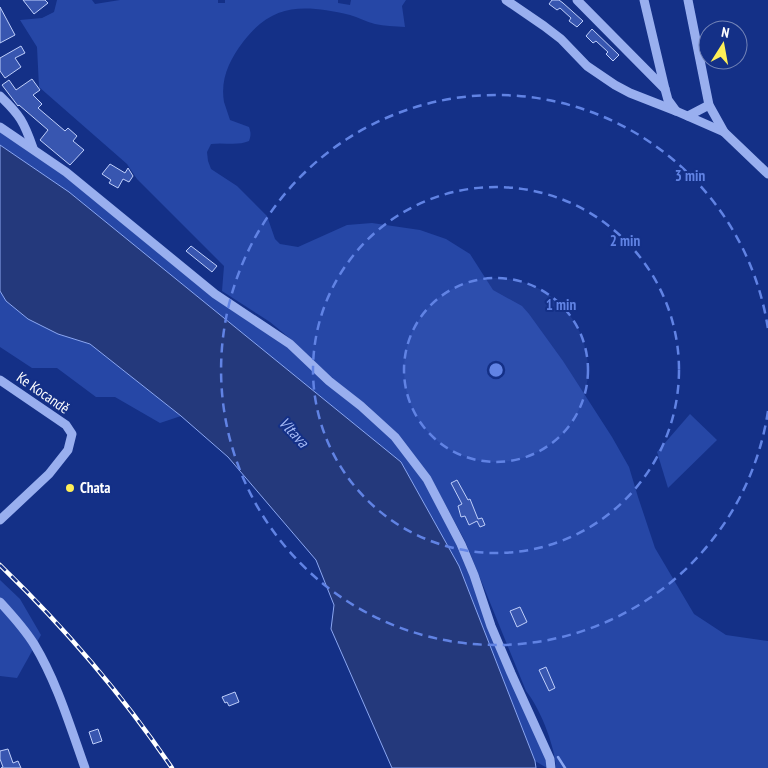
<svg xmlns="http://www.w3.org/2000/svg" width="768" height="768" font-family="'PT Sans Narrow',sans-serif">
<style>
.green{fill:#2647a6}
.water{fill:#24397c;stroke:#8ba7f2}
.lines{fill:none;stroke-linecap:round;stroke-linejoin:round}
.stream{stroke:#8ba7f2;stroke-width:2.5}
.building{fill:#3856b0;stroke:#bfcffb}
.minor{stroke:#99afef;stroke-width:9}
.rail-casing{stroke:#fff;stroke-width:4.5}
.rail{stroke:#143087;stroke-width:2.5;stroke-dasharray:8;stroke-linecap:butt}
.ring{fill:none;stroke:#6183e4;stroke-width:2.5;stroke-dasharray:9 6}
.poi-dot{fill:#ffef57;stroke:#143087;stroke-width:2}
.labels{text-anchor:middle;stroke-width:4;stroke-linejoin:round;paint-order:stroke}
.street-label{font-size:15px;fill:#fff;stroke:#143087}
.poi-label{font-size:15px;font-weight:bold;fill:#fff;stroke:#143087;text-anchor:start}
.water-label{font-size:16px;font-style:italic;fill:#a5baf7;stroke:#143087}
.centre{fill:#6183e4;stroke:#143087;stroke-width:2.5}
.ring-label{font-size:15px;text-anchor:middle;font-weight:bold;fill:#6183e4;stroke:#143087;stroke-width:4;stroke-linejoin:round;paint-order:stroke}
</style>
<rect width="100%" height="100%" fill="#143087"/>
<g class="green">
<path d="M 57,0 L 92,0 L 95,4 L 120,0 L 218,0 L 218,3 L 225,3 L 225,0 L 338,0 L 338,3 L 350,5 L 351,0 L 406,0 L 402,6 L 405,27 C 395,26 384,26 375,24 C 366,22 358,17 350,15 C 305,5 273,2 243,42 C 230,59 220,79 224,102 C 226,108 228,114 230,120 L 249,127 C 251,133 251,135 249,141 C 238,146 223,142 211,144 L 207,152 L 208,161 L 211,169 L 237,186 L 267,216 L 275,239 L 280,244 L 298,247 L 347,225 L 372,223 L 420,230 L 446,239 L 470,254 L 493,290 L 522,306 L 529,314 L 563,361 L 612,437 L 629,467 L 638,497 L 655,548 L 694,614 L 726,635 L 768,641 L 768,768 L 556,768 C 555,746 540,708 526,691 L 465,541 L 431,478 L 424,468 L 368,406 L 333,380 L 293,341 L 270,322 L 222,291 L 224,266 L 137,179 L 127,164 L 39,87 L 37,47 L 20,20 L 42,18 L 54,12 Z"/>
<polygon points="0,127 33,148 215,294 290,344 395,437 427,479 461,544 550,759 547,768 535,761 459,566 401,462 69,192 0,145"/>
<polygon points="0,291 6,301 58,334 90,344 181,416 160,423 115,397 96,397 57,368 32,368 0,347"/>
<polygon points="690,414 717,440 668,488 657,452"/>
<polygon points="0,580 20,599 41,635 17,678 0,676"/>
</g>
<polygon class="water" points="0,145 69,192 401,462 459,566 535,761 536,768 392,768 331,629 334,605 316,560 228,457 181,416 90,344 58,334 28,319 6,301 0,291"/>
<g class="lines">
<polyline class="stream" points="558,757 565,768"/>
</g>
<g class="building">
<polygon points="23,0 45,0 48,3 34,14"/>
<polygon points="552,0 559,0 563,3 583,21 577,27 569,21 571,18 560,8 557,10 549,4"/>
<polygon points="0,7 15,35 0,43"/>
<polygon points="592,29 619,55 613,61 606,54 608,52 596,41 593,43 586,36"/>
<polygon points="21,46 25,53 15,58 21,67 5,78 0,71 0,58"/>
<polygon points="32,79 40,90 33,95 42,104 38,108 65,131 68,128 77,136 73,141 84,150 70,165 40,140 48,130 19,105 18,106 2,85 9,80 16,90"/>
<polygon points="110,164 125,173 128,168 133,176 129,182 123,179 118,188 109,183 111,180 102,174"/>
<polygon points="191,246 217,266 212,272 186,251"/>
<polygon points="457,480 468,500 470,499 478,519 482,518 485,525 480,527 477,521 469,525 465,516 461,517 458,506 462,504 451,483"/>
<polygon points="520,607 527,622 517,627 510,611"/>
<polygon points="546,667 555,688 549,691 539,670"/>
<polygon points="235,692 239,702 229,706 227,702 225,703 222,697"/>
<polygon points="98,729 102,741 93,744 89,732"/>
<polygon points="8,749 13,763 18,761 21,768 1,768 3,767 0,759 0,751"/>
</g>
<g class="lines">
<g class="minor">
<polyline points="506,0 544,26 561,39 587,66 615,85 630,93 676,111 724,132"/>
<polyline points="577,0 665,89"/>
<polyline points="644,0 665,89 668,100 676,111"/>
<polyline points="688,0 709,105 724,132 768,174"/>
<path d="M 0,96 C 20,115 24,122 33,148"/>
<polyline points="688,116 709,105"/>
<polyline points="0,127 66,172 215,294 290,344 329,381 361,406 395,437 427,479 461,544 474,575 491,626 511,673 550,759 551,768"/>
<polyline points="0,380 66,425 72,434 68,450 49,474 0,520"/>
<path d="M 0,602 C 12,615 24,628 34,644 C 57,682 70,726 85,768"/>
</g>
<g class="rail-casing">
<path id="rail" d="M 0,565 C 64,627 122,694 172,768"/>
</g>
<use href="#rail" class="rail"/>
</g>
<circle cx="496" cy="370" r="92" fill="#6183e4" fill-opacity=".12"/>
<g class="ring">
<circle cx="496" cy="370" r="92"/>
<circle cx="496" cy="370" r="183"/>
<path d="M768 411A275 275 0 1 1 768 329"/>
</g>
<circle class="poi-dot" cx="70" cy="488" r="5"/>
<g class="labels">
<g class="street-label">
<text transform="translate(43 393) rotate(35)" y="5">Ke Kocandě</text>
</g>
<g class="poi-label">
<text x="80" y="493">Chata</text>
</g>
<g class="water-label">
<text transform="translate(294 432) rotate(47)" y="6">Vltava</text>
</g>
</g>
<circle cx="496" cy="370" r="8" class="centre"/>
<g class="ring-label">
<text x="690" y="181">3 min</text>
<text x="625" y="246">2 min</text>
<text x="561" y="310">1 min</text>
</g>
<g transform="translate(723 45) rotate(11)"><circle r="24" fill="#143087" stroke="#7283b7"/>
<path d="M0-4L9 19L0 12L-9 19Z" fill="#ffef57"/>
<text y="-8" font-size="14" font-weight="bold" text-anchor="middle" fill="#ffffff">N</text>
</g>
</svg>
